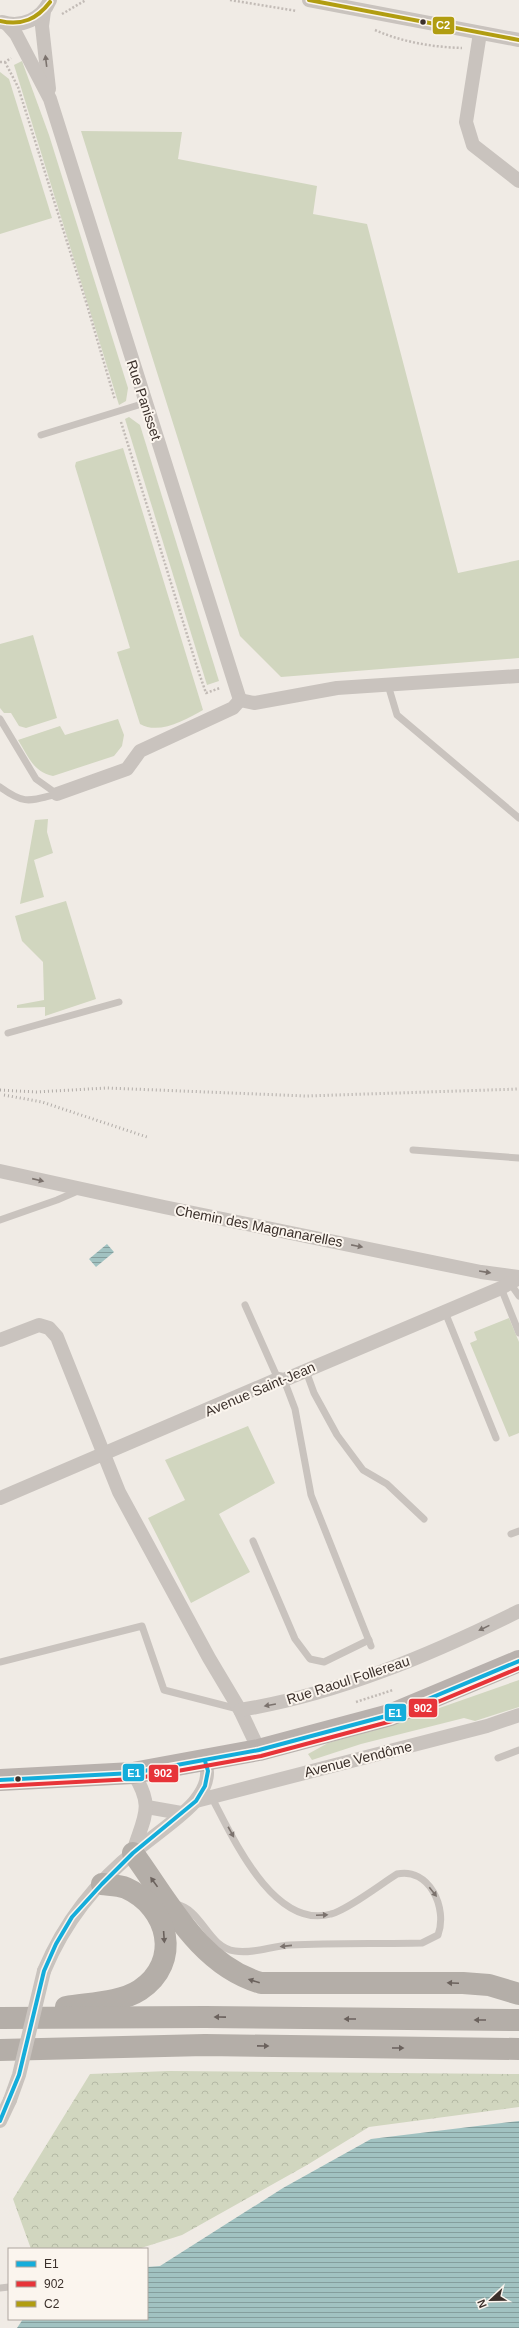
<svg xmlns="http://www.w3.org/2000/svg" width="519" height="2328" font-family="Arial,sans-serif">
<style>
.grass{fill:#d1d6bf}
.forest{fill:url(#forest-crowns)}
.water{fill:url(#water-rules)}
.lines{fill:none;stroke-linecap:round;stroke-linejoin:round}
.path{stroke:#c2bbb6;stroke-width:2.5;stroke-dasharray:2 2;stroke-linecap:butt}
.service{stroke:#c9c3be;stroke-width:7}
.minor{stroke:#c9c3be;stroke-width:14}
.primary{stroke:#b8b1ad;stroke-width:22}
.trunk{stroke:#b4aea8;stroke-width:22}
.rail{stroke:#b1aca8;stroke-width:3;stroke-dasharray:1 3;stroke-linecap:butt}
.minor-bridge{stroke:#c9c3be;stroke-width:14}
.bus-1-casing{stroke:#fbf5ee;stroke-width:7}
.bus-2-casing{stroke:#fbf5ee;stroke-width:7}
.bus-3-casing{stroke:#fbf5ee;stroke-width:7}
.bus-1{stroke:#14addb;stroke-width:4}
.bus-2{stroke:#e73439;stroke-width:4}
.bus-3{stroke:#b19d11;stroke-width:4}
.oneway{fill:#7b726d}
.oneway2{fill:#6b625d}
.bus-dot{fill:#3b302b;stroke:#fbf5ee;stroke-width:1.5}
.labels{text-anchor:middle;stroke-width:4;stroke-linejoin:round;paint-order:stroke}
.street-label{font-size:14px;fill:#3b302b;stroke:#fbf5ee}
.line-badge{stroke:#fbf5ee;stroke-width:1.5}
.badge-label{font-size:11px;text-anchor:middle;font-weight:bold;fill:#fff}
</style>
<defs>
<pattern id="forest-crowns" width="20" height="18" patternUnits="userSpaceOnUse"><rect width="20" height="18" fill="#d1d6bf"/><path d="M2 6a3 3 0 1 1 6 0M12 15a3 3 0 1 1 6 0" fill="none" stroke="#b4b8a4"/></pattern>
<pattern id="water-rules" width="6" height="5" patternUnits="userSpaceOnUse"><rect width="6" height="5" fill="#a1c2c1"/><path d="M0 2.5h6" fill="none" stroke="#849e9d"/></pattern>
</defs>
<rect width="100%" height="100%" fill="#f0ebe5"/>
<g class="grass">
<polygon points="22,61 49,135 128,388 126,401 119,405 14,65"/>
<polygon points="0,72 9,79 52,218 0,234"/>
<polygon points="81,131 182,132 178,159 317,186 313,214 367,224 458,573 519,560 519,658 281,677 240,636"/>
<polygon points="129,417 140,425 219,681 207,685 125,419"/>
<path d="M 123,448 L 203,710 C 185,720 159,735 140,724 L 117,652 L 130,648 L 75,466 L 76,462 Z"/>
<polygon points="33,635 57,718 26,728 19,726 11,713 4,713 0,708 0,644"/>
<path d="M 118,719 L 124,735 L 122,746 L 114,756 L 53,776 C 32,771 29,757 18,740 L 60,726 L 65,735 Z"/>
<polygon points="48,819 47,832 53,853 34,860 44,897 20,904 35,820"/>
<polygon points="66,901 96,999 45,1016 45,1007 17,1008 17,1005 44,1000 43,962 22,941 15,916"/>
<polygon points="509,1318 519,1342 519,1433 509,1437 470,1343 477,1340 474,1332"/>
<polygon points="248,1426 275,1483 219,1514 250,1572 191,1603 148,1518 185,1500 165,1460"/>
<polygon points="519,1680 519,1707 475,1721 464,1718 361,1744 312,1760 308,1754 328,1743 408,1719"/>
</g>
<polygon class="forest" points="169,2071 519,2074 519,2107 369,2127 307,2165 182,2235 138,2249 31,2249 13,2199 90,2074"/>
<g class="water">
<polygon points="107,1244 114,1252 96,1267 89,1259"/>
<polygon points="519,2121 519,2328 17,2328 23,2319 147,2319 147,2267 160,2266 283,2188 371,2139"/>
</g>
<g class="lines">
<g class="path">
<polyline points="230,0 297,11"/>
<polyline points="62,14 86,0"/>
<path d="M 375,30 C 402,42 432,47 462,48"/>
<polyline points="0,62 5,62 11,58"/>
<polyline points="5,62 18,87 87,305 115,400"/>
<polyline points="121,422 198,670 206,693 220,688"/>
<polyline points="356,1702 393,1690"/>
</g>
<g class="service">
<polyline points="41,435 145,403"/>
<polyline points="388,685 397,715 519,818"/>
<polyline points="0,719 36,779 57,794"/>
<path d="M 0,787 C 25,805 29,801 57,794"/>
<polyline points="8,1033 119,1002"/>
<polyline points="413,1150 519,1158"/>
<polyline points="0,1220 57,1200 80,1190"/>
<polyline points="510,1283 519,1296"/>
<polyline points="501,1288 519,1333"/>
<polyline points="245,1305 278,1379"/>
<polyline points="445,1312 496,1438"/>
<polyline points="306,1371 314,1393 337,1435 363,1470 387,1484 424,1519"/>
<polyline points="284,1380 295,1409 311,1495 371,1646"/>
<polyline points="511,1534 519,1531"/>
<polyline points="253,1541 295,1639 310,1659 324,1662 369,1640"/>
<polyline points="0,1662 142,1626 164,1690 238,1709"/>
<polyline points="498,1758 519,1750"/>
<path d="M 175,1904 C 203,1909 207,1947 235,1951 C 253,1954 272,1946 290,1945 C 334,1943 378,1944 422,1943 L 438,1935 C 448,1908 429,1867 397,1874 C 381,1884 347,1910 331,1914 C 274,1930 233,1838 212,1798"/>
<polyline points="0,2288 9,2287"/>
</g>
<g class="minor">
<polyline points="309,0 519,40"/>
<polyline points="44,11 42,26 49,89"/>
<path d="M 2,22 C 22,28 42,19 50,0"/>
<polyline points="7,24 16,34 50,99 240,700"/>
<polyline points="480,33 466,122 473,145 519,181"/>
<polyline points="240,700 254,703 337,688 519,676"/>
<polyline points="57,794 127,769 140,751 233,708 240,700"/>
<polyline points="0,1171 164,1207 481,1272 519,1277"/>
<polyline points="0,1340 39,1325 49,1328 57,1337 119,1492 209,1658 240,1710 259,1750"/>
<polyline points="0,1498 278,1379 284,1380 501,1288 519,1278"/>
<path d="M 240,1710 C 338,1694 430,1655 519,1611"/>
<polyline points="196,1801 487,1726 519,1715"/>
<polyline points="147,1807 181,1813"/>
<path d="M 133,1852 C 144,1816 155,1807 133,1773"/>
<path d="M 44,1971 C 64,1923 97,1881 138,1849 C 152,1837 187,1813 196,1800 C 206,1787 210,1775 205,1761"/>
<polyline points="0,2121 10,2100"/>
</g>
<polyline class="primary" points="0,1780 133,1773 259,1750 390,1715 519,1661"/>
<g class="trunk">
<path d="M 133,1853 C 169,1902 199,1965 261,1983 L 463,1983 L 489,1985 L 519,1994"/>
<path d="M 66,2007 C 90,2003 120,2003 140,1990 C 182,1962 169,1907 126,1888 C 119,1885 109,1885 102,1884"/>
<polyline points="0,2018 205,2017 519,2020"/>
<polyline points="0,2050 205,2045 519,2049"/>
</g>
<g class="rail">
<polyline points="0,1090 36,1092 107,1088 306,1096 519,1089"/>
<polyline points="4,1095 42,1102 147,1137"/>
</g>
<polyline class="minor-bridge" points="10,2100 19,2075 44,1971"/>
<g class="bus-1-casing">
<g id="bus-1">
<polyline points="0,1780 133,1773 259,1750 390,1715 519,1661"/>
<polyline points="0,2121 19,2075 44,1971 56,1944 72,1917 102,1884 133,1853 196,1801 205,1786 208,1771 205,1761"/>
</g>
</g>
<g class="bus-2-casing">
<polyline id="bus-2" points="0,1786 133,1779 261,1756 392,1721 519,1668"/>
</g>
<g class="bus-3-casing">
<g id="bus-3">
<polyline points="309,0 519,40"/>
<path d="M 0,21 C 22,26 37,19 50,2"/>
</g>
</g>
<use href="#bus-1" class="bus-1"/>
<use href="#bus-2" class="bus-2"/>
<use href="#bus-3" class="bus-3"/>
</g>
<defs><path id="oneway-solid" d="M-6-.8H1V-3.2L6.5 0L1 3.2V.8H-6Z"/></defs>
<g class="oneway">
<use href="#oneway-solid" transform="translate(46 61) rotate(-97)"/>
<use href="#oneway-solid" transform="translate(38 1180) rotate(13)"/>
<use href="#oneway-solid" transform="translate(357 1246) rotate(11)"/>
<use href="#oneway-solid" transform="translate(485 1272) rotate(9)"/>
<use href="#oneway-solid" transform="translate(484 1628) rotate(154)"/>
<use href="#oneway-solid" transform="translate(270 1705) rotate(170)"/>
<use href="#oneway-solid" transform="translate(231 1832) rotate(61)"/>
<use href="#oneway-solid" transform="translate(433 1892) rotate(52)"/>
<use href="#oneway-solid" transform="translate(322 1915) rotate(-3)"/>
<use href="#oneway-solid" transform="translate(286 1946) rotate(174)"/>
</g>
<g class="oneway2">
<use href="#oneway-solid" transform="translate(154 1882) rotate(-126)"/>
<use href="#oneway-solid" transform="translate(164 1937) rotate(86)"/>
<use href="#oneway-solid" transform="translate(254 1981) rotate(-163)"/>
<use href="#oneway-solid" transform="translate(453 1983) rotate(-178)"/>
<use href="#oneway-solid" transform="translate(220 2017) rotate(-179)"/>
<use href="#oneway-solid" transform="translate(350 2019) rotate(-180)"/>
<use href="#oneway-solid" transform="translate(480 2020) rotate(-180)"/>
<use href="#oneway-solid" transform="translate(263 2046) rotate(1)"/>
<use href="#oneway-solid" transform="translate(398 2048)"/>
</g>
<g class="bus-dot">
<circle cx="423" cy="22" r="3.5"/>
<circle cx="18" cy="1779" r="3.5"/>
</g>
<g class="labels">
<g class="street-label">
<text transform="translate(144 400) rotate(72)" y="5">Rue Panisset</text>
<text transform="translate(259 1226) rotate(11)" y="5">Chemin des Magnanarelles</text>
<text transform="translate(260 1389) rotate(-23)" y="5">Avenue Saint-Jean</text>
<text transform="translate(348 1680) rotate(-18)" y="5">Rue Raoul Follereau</text>
<text transform="translate(358 1759) rotate(-14)" y="5">Avenue Vendôme</text>
</g>
</g>
<g class="line-badge">
<rect x="432" y="16" width="23" height="19" rx="4" fill="#b19d11"/>
<rect x="408" y="1698" width="30" height="20" rx="4" fill="#e73439"/>
<rect x="384" y="1703" width="23" height="19" rx="4" fill="#14addb"/>
<rect x="122" y="1763" width="23" height="19" rx="4" fill="#14addb"/>
<rect x="148" y="1764" width="31" height="19" rx="4" fill="#e73439"/>
</g>
<g class="badge-label">
<text x="443" y="29">C2</text>
<text x="423" y="1712">902</text>
<text x="395" y="1717">E1</text>
<text x="134" y="1777">E1</text>
<text x="163" y="1777">902</text>
</g>
<rect x="8" y="2248" width="140" height="72" fill="#fbf5ee" stroke="#aea6a0"/>
<rect x="16" y="2261" width="20" height="6" fill="#14addb" stroke="#aea6a0"/>
<text x="44" y="2268" font-size="12" fill="#3b302b">E1</text>
<rect x="16" y="2281" width="20" height="6" fill="#e73439" stroke="#aea6a0"/>
<text x="44" y="2288" font-size="12" fill="#3b302b">902</text>
<rect x="16" y="2301" width="20" height="6" fill="#b19d11" stroke="#aea6a0"/>
<text x="44" y="2308" font-size="12" fill="#3b302b">C2</text>
<g transform="translate(491 2300) rotate(248)" stroke="#fbf5ee" stroke-width="3" paint-order="stroke">
<path d="M0-3L7 15L0 10L-7 15Z" fill="#3b302b"/>
<text y="-6" font-size="11" font-weight="bold" text-anchor="middle" fill="#3b302b">N</text>
</g>
</svg>
